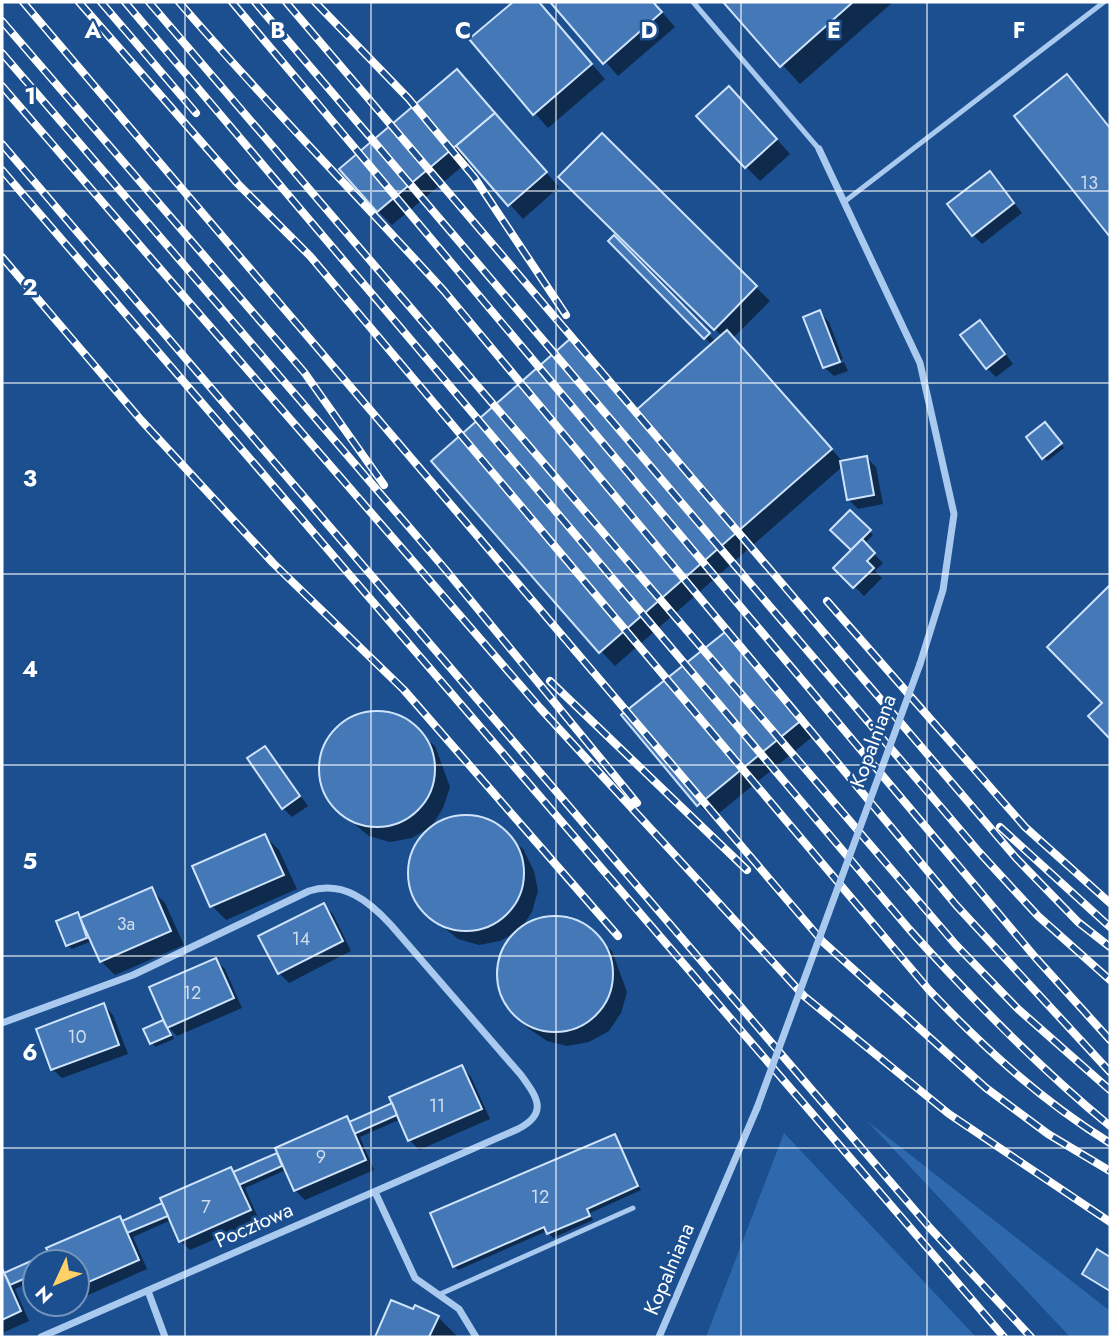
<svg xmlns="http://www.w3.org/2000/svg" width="1112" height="1339" font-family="Jost,sans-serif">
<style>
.green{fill:#2e69ad}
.shadow{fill:#0007}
.building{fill:#4478b7;stroke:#cfe3fa;stroke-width:2}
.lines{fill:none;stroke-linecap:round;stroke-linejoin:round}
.lane{stroke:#a9c9ee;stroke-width:5}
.street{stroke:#a9c9ee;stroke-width:7}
.rail-casing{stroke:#fff;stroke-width:8}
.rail{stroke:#1b4f8f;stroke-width:5;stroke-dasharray:16;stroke-linecap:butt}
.street-bridge{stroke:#a9c9ee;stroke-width:7}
.grid{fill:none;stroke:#fff;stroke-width:2;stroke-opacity:0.55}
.labels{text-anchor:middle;stroke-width:5;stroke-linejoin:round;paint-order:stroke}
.number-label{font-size:18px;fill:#d0dded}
.street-label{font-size:21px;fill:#fff;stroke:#1b4f8f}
.grid-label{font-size:23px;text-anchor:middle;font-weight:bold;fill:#fff;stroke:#1b4f8f;stroke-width:5;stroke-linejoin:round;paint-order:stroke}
</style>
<rect width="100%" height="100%" fill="#1b4f8f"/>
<g class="green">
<polygon points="867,1121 1110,1311 1110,1337 1070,1337"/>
<polygon points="784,1133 976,1337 706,1337"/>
</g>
<g class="shadow">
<polygon points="515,2 538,2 605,79 548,128 471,40"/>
<polygon points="553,2 653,2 675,27 618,76"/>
<polygon points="725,2 893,2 800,84"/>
<polygon points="457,71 559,187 523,219 470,160 392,225 378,211"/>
<polygon points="1067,76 1110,126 1110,234 1017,116"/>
<polygon points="743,102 790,154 760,181 746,167"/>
<polygon points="602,136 770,301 733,338 843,462 867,458 876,467 883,504 858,509 849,500 843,466 615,666 601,651 635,413 712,345 610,241 614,237 716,342 722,336 561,177"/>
<polygon points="990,173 1022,213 982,244 973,235"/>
<polygon points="819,312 829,322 843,359 827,365 827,368 844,362 848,371 834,376 824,367"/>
<polygon points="989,332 1013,364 996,377 987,368"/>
<polygon points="1049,429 1064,448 1047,461 1043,457"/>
<polygon points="850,512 873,535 864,544 883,563 875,571 882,578 864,596 836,568 853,550"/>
<polygon points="1110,587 1110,736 1091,716 1104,703 1049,647"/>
<polygon points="729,631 817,733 713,818 698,804"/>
<polygon points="380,712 401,718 435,746 450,787 443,808 430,829 448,820 469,816 490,822 523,849 534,871 538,891 532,912 520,930 537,921 557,917 579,923 612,951 627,992 621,1013 609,1031 589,1042 567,1046 547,1041 528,1028 513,1013 502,992 498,972 516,932 500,941 479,945 458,939 424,911 413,890 409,870 429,828 412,838 390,842 369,836 335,808 324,787 320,767 339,727 359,716"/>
<polygon points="265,748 308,806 292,817 283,808"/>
<polygon points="265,836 279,850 297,889 226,920 212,906"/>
<polygon points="151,889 165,903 184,945 115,975 101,961 92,941 72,949 67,945 77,914 82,919"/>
<polygon points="324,905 333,914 351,951 289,983 279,973"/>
<polygon points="216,960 225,969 242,1008 177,1036 169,1028 174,1039 155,1047 145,1030 165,1021"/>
<polygon points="104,1005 113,1015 128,1054 62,1078 52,1069"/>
<polygon points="462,1067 471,1077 490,1119 419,1150 410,1140 401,1119 360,1137 374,1170 305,1200 295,1190 286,1170 245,1188 259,1220 190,1250 181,1241 171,1220 133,1237 147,1269 77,1300 77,1262 35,1262 35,1280 15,1289 29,1321 2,1333 2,1270 6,1274 51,1254 119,1218 124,1222 231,1169 235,1173 276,1155 282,1161 346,1118 351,1123 394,1104"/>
<polygon points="615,1136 641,1190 590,1213 593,1220 553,1238 547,1231 458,1270 454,1266"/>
<polygon points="1097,1251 1110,1259 1110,1293 1084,1274"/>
<polygon points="392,1302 438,1317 458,1337 377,1337"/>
</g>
<g class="building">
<polygon points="513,2 539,2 592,64 533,115 469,39"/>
<polygon points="550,2 653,2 662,12 603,64"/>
<polygon points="723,2 853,2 780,67"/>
<polygon points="457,69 495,113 377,212 339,169"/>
<polygon points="1067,74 1110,128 1110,237 1014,116"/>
<polygon points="729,86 777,139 745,168 696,116"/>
<polygon points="495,113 547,172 508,206 456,146"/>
<polygon points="602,133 757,286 714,330 558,177"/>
<polygon points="990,171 1014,203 972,236 947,204"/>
<polygon points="614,235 710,333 704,339 608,241"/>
<polygon points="820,310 840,362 823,368 803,317"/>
<polygon points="980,320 1005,354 986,369 960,335"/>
<polygon points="727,330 832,449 599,653 431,461 570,339 634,412"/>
<polygon points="1045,422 1062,443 1042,459 1026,437"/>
<polygon points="867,456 874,495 847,500 840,461"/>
<polygon points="850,510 871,530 851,550 830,530"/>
<polygon points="862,539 875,553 867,561 874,568 853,588 833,568"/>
<polygon points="1110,585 1110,739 1088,716 1102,703 1047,647"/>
<polygon points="729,629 804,718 697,806 621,715"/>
<circle cx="377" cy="769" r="58"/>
<polygon points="265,746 300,796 282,809 247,758"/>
<circle cx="466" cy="873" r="58"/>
<polygon points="265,834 284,875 210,907 192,866"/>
<polygon points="152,887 171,931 100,962 80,918"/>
<polygon points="324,903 343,941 278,974 258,936"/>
<polygon points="78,912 87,938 66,946 56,921"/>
<circle cx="555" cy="974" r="58"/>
<polygon points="216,958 234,998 167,1028 149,987"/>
<polygon points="104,1003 119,1045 51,1070 36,1029"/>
<polygon points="163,1020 171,1035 150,1044 143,1029"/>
<polygon points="462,1065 482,1109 408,1141 389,1097"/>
<polygon points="392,1103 397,1115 354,1134 349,1122"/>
<polygon points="347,1116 366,1160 294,1191 275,1148"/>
<polygon points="615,1134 638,1186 587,1209 590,1216 547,1234 544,1227 453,1267 430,1213"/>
<polygon points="277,1153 282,1166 239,1185 233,1172"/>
<polygon points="231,1167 251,1210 179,1242 160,1198"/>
<polygon points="162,1203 168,1216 127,1233 122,1221"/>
<polygon points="120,1216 139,1260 77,1287 77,1262 53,1262 46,1248"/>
<polygon points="1097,1249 1110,1257 1110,1291 1082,1274"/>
<polygon points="49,1253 53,1262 35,1262 35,1274 10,1285 4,1273"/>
<polygon points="2,1268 21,1311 2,1320"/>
<polygon points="391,1300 413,1309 415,1305 439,1316 429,1337 375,1337"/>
</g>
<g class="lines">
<g class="lane">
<polyline points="693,2 819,149"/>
<polyline points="844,202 1104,2"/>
<polyline points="438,1295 633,1208"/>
</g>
<g class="street">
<polyline points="819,149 920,363 954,514 943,590 920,664"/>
<path d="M 2,1023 L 133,975 L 309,891 C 343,880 369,901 391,925 L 521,1075 C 537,1097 549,1113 518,1129 L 41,1337"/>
<polyline points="375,1192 415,1278 459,1309 476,1337"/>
<polyline points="148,1291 165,1337"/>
<polyline points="659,1337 757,1108"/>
</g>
<g class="rail-casing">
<g id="rail">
<polyline points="23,2 823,942 986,1088 1048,1134 1110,1171"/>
<path d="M 79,2 L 238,184 L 310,256 L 929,990 C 984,1048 1042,1101 1110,1143"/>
<polyline points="101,2 196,113"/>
<path d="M 125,2 L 909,929 C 972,999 1037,1066 1110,1126"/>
<polyline points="149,2 956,945 1018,1009 1110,1090"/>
<path d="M 179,2 C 264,101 356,194 444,291 L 956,905 L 1110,1072"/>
<polyline points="232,2 1035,957 1110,1040"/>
<polyline points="255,2 979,852 1038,916 1110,980"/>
<polyline points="286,2 1016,858 1078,922 1110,947"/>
<polyline points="315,2 408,98 474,177 566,315"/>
<polyline points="2,21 304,372 384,485"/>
<polyline points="2,53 445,569 637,803"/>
<polyline points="2,86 540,708 804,996 949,1114 1110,1222"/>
<polyline points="2,144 930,1228 1031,1337"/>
<polyline points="2,170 1004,1337"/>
<polyline points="2,257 141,420 273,563 404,690 618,936"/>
<polyline points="827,601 1025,827 1110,903"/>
<polyline points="550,681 747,870"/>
<polyline points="1000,827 1110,927"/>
</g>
</g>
<use href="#rail" class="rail"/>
<polyline class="street-bridge" points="757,1108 920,664"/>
</g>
<path class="grid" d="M 185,2 L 185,1337M 371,2 L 371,1337M 556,2 L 556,1337M 741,2 L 741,1337M 927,2 L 927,1337M 2,191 L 1110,191M 2,383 L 1110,383M 2,574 L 1110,574M 2,765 L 1110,765M 2,956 L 1110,956M 2,1148 L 1110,1148"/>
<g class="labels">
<g class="number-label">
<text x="1089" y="189">13</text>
<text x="126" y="930">3a</text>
<text x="301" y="945">14</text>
<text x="192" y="999">12</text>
<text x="77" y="1043">10</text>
<text x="437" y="1112">11</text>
<text x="321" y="1163">9</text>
<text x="540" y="1203">12</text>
<text x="206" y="1213">7</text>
</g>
<g class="street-label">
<text transform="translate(873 741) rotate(-70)" y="7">Kopalniana</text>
<text transform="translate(254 1225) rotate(-24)" y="7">Pocztowa</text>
<text transform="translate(669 1269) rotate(-67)" y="7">Kopalniana</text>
</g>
</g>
<g class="grid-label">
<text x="93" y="38">A</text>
<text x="278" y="38">B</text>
<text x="463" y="38">C</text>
<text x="649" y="38">D</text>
<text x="834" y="38">E</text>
<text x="1019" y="38">F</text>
<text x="30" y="104">1</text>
<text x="30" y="295">2</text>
<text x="30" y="486">3</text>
<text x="30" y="677">4</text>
<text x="30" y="869">5</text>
<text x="30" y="1060">6</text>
</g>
<rect width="1112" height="1339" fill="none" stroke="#ffffff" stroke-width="7"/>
<g transform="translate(56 1283) rotate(226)"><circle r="33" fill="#1b4f8f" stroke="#7695bc" stroke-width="2"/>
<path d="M0-5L12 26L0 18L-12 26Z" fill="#ffd166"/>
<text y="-10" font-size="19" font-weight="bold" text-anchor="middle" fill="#ffffff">N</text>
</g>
</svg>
